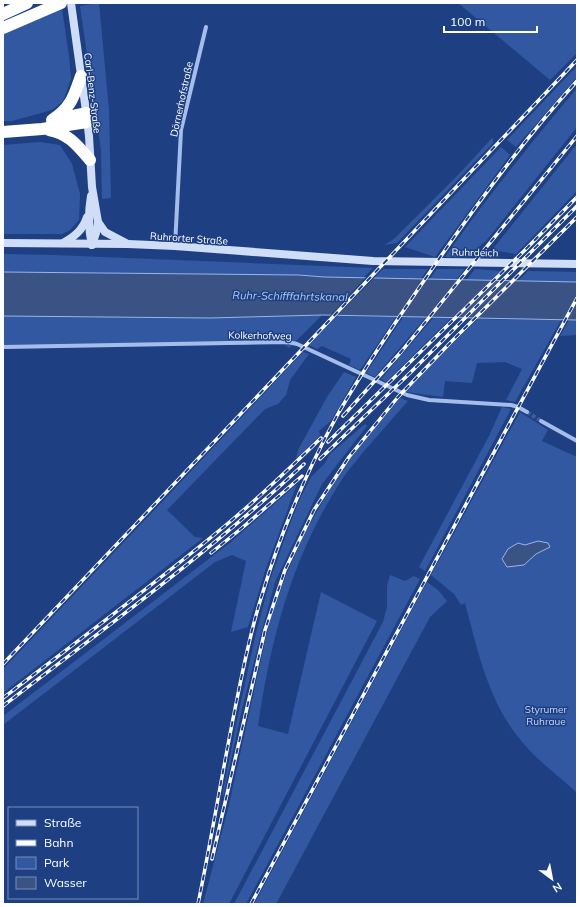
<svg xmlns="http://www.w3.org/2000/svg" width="580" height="907" font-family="Mulish,sans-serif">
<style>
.green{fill:#3258a1}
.water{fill:#3a5284;stroke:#98b6eb}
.pier{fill:#1e4083}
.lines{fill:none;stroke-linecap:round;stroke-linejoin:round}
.street-tunnel{stroke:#405d96;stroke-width:4;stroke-dasharray:4 2;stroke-linecap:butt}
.street{stroke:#a5bdea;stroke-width:4}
.secondary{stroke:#d0ddf7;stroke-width:8}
.highway{stroke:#fff;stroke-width:12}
.rail-casing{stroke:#fff;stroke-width:3.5}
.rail{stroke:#1e4083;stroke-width:2;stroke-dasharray:6;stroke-linecap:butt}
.labels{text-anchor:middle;stroke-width:3;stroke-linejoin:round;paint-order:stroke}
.street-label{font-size:10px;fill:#fff;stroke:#1e4083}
.park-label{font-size:10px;fill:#cad9f7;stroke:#1e4083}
.water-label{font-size:11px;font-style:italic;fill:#b1c7f1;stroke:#1e4083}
</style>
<rect width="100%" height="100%" fill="#1e4083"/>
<g class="green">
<polygon points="99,3 109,110 111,198 102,199 101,150 80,6"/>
<polygon points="458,3 577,3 577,53 550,80"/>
<polygon points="62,9 69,56 71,79 63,101 52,110 12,121 3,121 3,34"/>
<polygon points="577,66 577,77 516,147 507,140"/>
<path d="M 577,88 L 577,127 L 486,241 L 466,257 L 445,257 C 486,198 531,143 577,88 Z"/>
<polygon points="493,137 493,143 397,243 384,245 394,239 458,175"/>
<polygon points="40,142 60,145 72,164 80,194 79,220 70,230 62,234 3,234 3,145"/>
<polygon points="577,144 577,191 516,254 492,250"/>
<polygon points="501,147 510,155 435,257 405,247"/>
<polygon points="3,254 54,255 373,268 363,278 324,277 299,275 3,272"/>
<polygon points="383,269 428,269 420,280 373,279"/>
<polygon points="437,269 465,269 456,280 429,280"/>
<polygon points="475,269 501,271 490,281 466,281"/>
<polygon points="528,271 577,272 577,282 518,281"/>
<polygon points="322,315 289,348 284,344 3,349 3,316 210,318"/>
<polygon points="336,316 396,317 360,370 349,365 351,359 322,346 317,349 309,345"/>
<polygon points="403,317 426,317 375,377 366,373"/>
<polygon points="434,317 451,318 386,382 381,379"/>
<polygon points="478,319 561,320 515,402 506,400 522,369 505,362 477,363 472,383 445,381 443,397 406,392 438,358"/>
<polygon points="569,320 577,320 577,335 560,336"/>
<polygon points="303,352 309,354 290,380 286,395 278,404 265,409 167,510 195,537 203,538 3,693 3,669 161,503"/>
<polygon points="344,372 356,377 331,421 319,431 320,435 296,459 298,450 327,397"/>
<path d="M 400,398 L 408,401 C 392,419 376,437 360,456 C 355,463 348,470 343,478 C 293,554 271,636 258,726 L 288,734 L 321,592 L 377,621 L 229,904 L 203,904 L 228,809 L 269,623 L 286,575 L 306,530 L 337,477 L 358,447 Z"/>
<polygon points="502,407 511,409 425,571 419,567 489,436"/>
<path d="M 520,412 L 548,430 L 542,441 L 577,457 L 577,793 C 559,776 539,762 523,743 C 489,704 478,652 465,603 L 461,605 L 454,594 L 431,575 Z"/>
<polygon points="365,424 367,426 322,484 275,582 261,634 242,709 223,798 223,791 239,710 256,633 270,580 286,535 298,503 311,477 325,463 330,454"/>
<polygon points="297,484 265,571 248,627 231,632 246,561 232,555 215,562 3,725 3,716 231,542"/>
<polygon points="390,575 405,581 414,576 420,579 246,904 234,904 383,622 387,607 387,586"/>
<polygon points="427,582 438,590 447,601 430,617 276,904 254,904"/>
</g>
<g class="water">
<polygon points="3,272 299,275 324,277 577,282 577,320 322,315 210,318 3,316"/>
<polygon points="538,541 548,543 550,547 536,554 524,565 507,567 502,559 508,549 518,543 525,545"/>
</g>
<polygon class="pier" points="367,276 375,277 335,318 328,318"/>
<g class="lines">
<polyline class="street-tunnel" points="527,412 541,421"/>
<g class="street">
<polyline points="175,246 181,130 206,27"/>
<polyline points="3,347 288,342 297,344 407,395 429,400 511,405 518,407 527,412"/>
<polyline points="541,421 577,441"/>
</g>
<g class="secondary">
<polyline points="71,3 85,104 89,136 92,187 98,222 96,233 92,245"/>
<path d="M 91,196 C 88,213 88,228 92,245"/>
<polyline points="98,222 105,232 126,243"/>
<polyline points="3,243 128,244 175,246 373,261 577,264"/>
<path d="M 63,243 C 74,237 83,230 87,217"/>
</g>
<g class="highway">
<polyline points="3,14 27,3"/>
<polyline points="3,28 61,3"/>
<polyline points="67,117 86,113"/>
<path d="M 52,120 C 71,108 74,96 81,76"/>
<path d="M 49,130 C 68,133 78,146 90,160"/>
<polyline points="3,132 42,129 87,122"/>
</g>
<g class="rail-casing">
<g id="rail">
<polyline points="343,416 401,352 577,136"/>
<polyline points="328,442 525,250 577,197"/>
<polyline points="320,459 410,373 577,206"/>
<polyline points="211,553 242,528 302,476"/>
<polyline points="3,664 577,60"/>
<path d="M 3,698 C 80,639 158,582 232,520 C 263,494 292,466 321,438"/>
<path d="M 3,706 C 105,628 210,552 304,464"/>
<polyline points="212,859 265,630 285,570 314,510 349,457 398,397 451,342 577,217"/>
<path d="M 198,904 C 212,836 223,767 237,699 C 244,664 251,629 262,595 C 281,532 307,470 339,412 C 367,364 398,318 430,272 C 475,206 523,140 577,81"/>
<polyline points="251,904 577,298"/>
</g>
</g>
<use href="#rail" class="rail"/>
</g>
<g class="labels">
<g class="street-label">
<text transform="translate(93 93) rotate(83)" y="4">Carl-Benz-Straße</text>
<text transform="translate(181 99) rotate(-78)" y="4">Dörnerhofstraße</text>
<text transform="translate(189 238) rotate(4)" y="4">Ruhrorter Straße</text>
<text transform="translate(475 252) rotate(1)" y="4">Ruhrdeich</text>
<text transform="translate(260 335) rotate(1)" y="4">Kolkerhofweg</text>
</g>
<g class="park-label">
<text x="546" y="713">Styrumer<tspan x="546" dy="12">Ruhraue</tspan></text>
</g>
<g class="water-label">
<text transform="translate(290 296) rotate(1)" y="4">Ruhr-Schifffahrtskanal</text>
</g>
</g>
<rect width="580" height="907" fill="none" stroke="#ffffff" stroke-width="8"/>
<rect x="8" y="807" width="130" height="92" fill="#1e4083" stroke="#788cb5"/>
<rect x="16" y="820" width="20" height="6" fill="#d0ddf7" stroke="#788cb5"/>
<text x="44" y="827" font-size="12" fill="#ffffff">Straße</text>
<rect x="16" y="840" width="20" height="6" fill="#ffffff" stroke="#788cb5"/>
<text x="44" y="847" font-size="12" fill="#ffffff">Bahn</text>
<rect x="16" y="857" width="20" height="12" fill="#3258a1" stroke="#788cb5"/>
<text x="44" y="867" font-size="12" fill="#ffffff">Park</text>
<rect x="16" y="877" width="20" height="12" fill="#3a5284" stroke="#788cb5"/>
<text x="44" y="887" font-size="12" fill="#ffffff">Wasser</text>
<g transform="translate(552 879) rotate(148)" stroke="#1e4083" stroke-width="3" paint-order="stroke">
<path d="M0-3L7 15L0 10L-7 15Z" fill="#ffffff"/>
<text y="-6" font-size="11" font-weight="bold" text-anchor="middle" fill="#ffffff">N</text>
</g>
<path d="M444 26v6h93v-6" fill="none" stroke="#ffffff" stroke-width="2"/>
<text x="450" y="26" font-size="12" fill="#ffffff" stroke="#1e4083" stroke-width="3" paint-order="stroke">100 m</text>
</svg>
